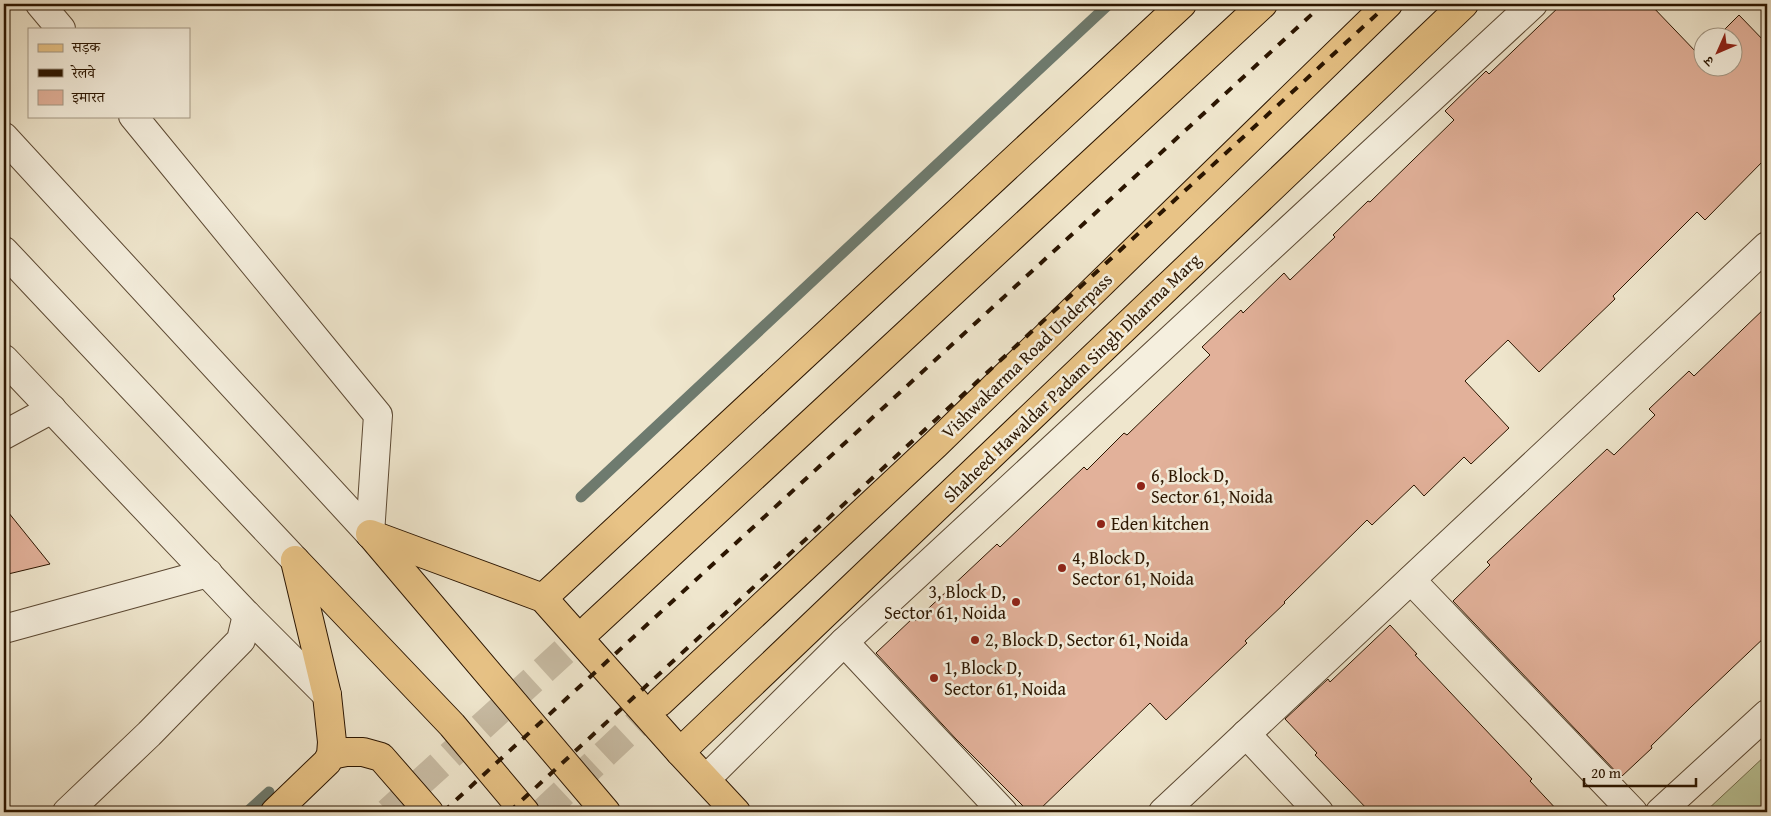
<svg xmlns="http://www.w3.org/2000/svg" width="1771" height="816" font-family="'Gentium Book Plus','Noto Serif Devanagari',serif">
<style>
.green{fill:#bac497;stroke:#726c4c}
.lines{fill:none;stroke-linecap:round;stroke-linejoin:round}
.stream{stroke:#6e7b6f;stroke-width:11}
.building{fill:#e2b19a;stroke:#2b1500}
.major-tunnel{stroke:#c8bca4;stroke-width:28;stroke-dasharray:28 14;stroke-linecap:butt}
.minor-casing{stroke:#5c4933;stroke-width:30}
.major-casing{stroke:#2b1500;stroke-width:30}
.minor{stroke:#f5efde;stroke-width:28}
.major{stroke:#e8c386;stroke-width:28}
.rail{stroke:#2b1500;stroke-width:4;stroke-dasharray:9 9;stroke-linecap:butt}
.poi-dot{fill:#8f2418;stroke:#f5efde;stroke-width:2}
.labels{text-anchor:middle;stroke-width:5;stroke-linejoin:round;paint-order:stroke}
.street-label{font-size:18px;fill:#2b1500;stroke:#f5efde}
.poi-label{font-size:18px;fill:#2b1500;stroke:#f5efde;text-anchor:start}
</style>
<rect width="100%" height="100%" fill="#efe6cd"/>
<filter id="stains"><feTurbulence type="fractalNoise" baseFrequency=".004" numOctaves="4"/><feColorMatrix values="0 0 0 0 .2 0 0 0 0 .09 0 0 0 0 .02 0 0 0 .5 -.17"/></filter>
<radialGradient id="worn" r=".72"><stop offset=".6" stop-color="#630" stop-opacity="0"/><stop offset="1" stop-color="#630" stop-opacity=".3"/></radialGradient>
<polygon class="green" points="1767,754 1767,812 1705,812"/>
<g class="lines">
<g class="stream">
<polyline points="581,497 1109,4"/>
<polyline points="247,812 269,792"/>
</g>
</g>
<g class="building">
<polygon points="1562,4 1650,4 1698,54 1704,49 1704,68 1734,68 1734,38 1716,38 1739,15 1767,44 1767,157 1705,220 1697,212 1613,296 1615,299 1539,372 1508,340 1465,381 1509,428 1471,464 1464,457 1424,496 1414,485 1372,525 1367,520 1284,602 1285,603 1245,641 1247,643 1166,720 1150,703 1037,812 1029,812 956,739 876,653 913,618 915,621 997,544 1000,547 1084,467 1087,470 1124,433 1127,435 1210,355 1202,347 1241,310 1243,313 1284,273 1290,280 1335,237 1333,235 1368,201 1370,202 1454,120 1445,111 1486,71 1489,74"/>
<polygon points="1767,306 1767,635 1691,707 1651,746 1652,748 1621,777 1453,601 1490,565 1487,562 1607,449 1614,455 1655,415 1649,409 1689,371 1694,376"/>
<polygon points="4,507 50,564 4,575"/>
<polygon points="1390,625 1417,654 1415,655 1532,779 1530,781 1559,812 1370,812 1315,755 1317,753 1285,719 1328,679 1330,682"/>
</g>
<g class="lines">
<g class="major-tunnel">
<polyline points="388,812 591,627"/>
<polyline points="543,812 660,702"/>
</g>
<g class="minor-casing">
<g id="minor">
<polyline points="40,4 61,29"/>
<polyline points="133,116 378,415 370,534"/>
<polyline points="4,137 370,534"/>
<polyline points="4,251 295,560"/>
<polyline points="4,359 247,615 327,695"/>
<polyline points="4,435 52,409"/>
<polyline points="1411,580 1633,812"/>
<polyline points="4,629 208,573"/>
<polyline points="844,642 1003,812"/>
<polyline points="1246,734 1319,812"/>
<polyline points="706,779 844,642 1533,4"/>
<polyline points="67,812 149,734 241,640 247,615"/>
<polyline points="1163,812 1767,246"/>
<polyline points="1660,812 1767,714"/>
</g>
</g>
<g class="major-casing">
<g id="major">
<polyline points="370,534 543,598 680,752 736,812"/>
<polyline points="371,535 606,812"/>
<polyline points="295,560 452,725 525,812"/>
<polyline points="543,598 1182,4"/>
<polyline points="591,627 1263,4"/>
<polyline points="660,702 936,444 1388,4"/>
<polyline points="680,752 1464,4"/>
<polyline points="331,755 346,752 363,752 381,757 429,812"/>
<polyline points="275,812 327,762 331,755 332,742 327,695 295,561"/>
</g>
</g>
<use href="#minor" class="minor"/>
<use href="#major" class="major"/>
<g class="rail">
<polyline points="443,812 1323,4"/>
<polyline points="509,812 1388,4"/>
</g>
</g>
<g class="poi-dot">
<circle cx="1141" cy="486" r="5"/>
<circle cx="1101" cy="524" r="5"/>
<circle cx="1062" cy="568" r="5"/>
<circle cx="1016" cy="602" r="5"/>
<circle cx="975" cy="640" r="5"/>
<circle cx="934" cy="678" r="5"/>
</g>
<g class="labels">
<g class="street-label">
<text transform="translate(1027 356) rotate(-44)" y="6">Vishwakarma Road Underpass</text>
<text transform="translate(1072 378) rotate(-44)" y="6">Shaheed Hawaldar Padam Singh Dharma Marg</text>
</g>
<g class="poi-label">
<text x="1151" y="482">6, Block D,<tspan x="1151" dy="21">Sector 61, Noida</tspan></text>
<text x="1111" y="530">Eden kitchen</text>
<text x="1072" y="564">4, Block D,<tspan x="1072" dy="21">Sector 61, Noida</tspan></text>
<text x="1006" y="598" text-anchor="end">3, Block D,<tspan x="1006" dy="21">Sector 61, Noida</tspan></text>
<text x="985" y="646">2, Block D, Sector 61, Noida</text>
<text x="944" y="674">1, Block D,<tspan x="944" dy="21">Sector 61, Noida</tspan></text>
</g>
</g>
<rect width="1771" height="816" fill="none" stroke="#efe6cd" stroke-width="20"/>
<rect x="5" y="5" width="1761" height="806" fill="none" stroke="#2b1500" stroke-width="2.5"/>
<rect x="10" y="10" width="1751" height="796" fill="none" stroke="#2b1500"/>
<rect x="28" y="28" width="162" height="90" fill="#f5efde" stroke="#a49885"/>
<rect x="38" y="44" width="25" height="8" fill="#e8c386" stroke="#a49885"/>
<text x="72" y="52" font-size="15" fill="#2b1500">सड़क</text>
<rect x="38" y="69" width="25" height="8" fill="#2b1500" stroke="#a49885"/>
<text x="72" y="78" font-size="15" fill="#2b1500">रेलवे</text>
<rect x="38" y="90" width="25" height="15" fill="#e2b19a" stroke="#a49885"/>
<text x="72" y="102" font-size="15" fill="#2b1500">इमारत</text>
<g transform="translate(1718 52) rotate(225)"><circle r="24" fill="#f5efde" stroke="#a49885"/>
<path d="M0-4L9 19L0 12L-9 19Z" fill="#8f2418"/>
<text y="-8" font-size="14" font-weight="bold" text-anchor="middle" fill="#2b1500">उ</text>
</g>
<path d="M1584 778v8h112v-8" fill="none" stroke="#2b1500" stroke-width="2.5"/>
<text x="1591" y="778" font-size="15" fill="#2b1500" stroke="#f5efde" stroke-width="4" paint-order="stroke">20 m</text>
<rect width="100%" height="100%" filter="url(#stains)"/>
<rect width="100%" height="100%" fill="url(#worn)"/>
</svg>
